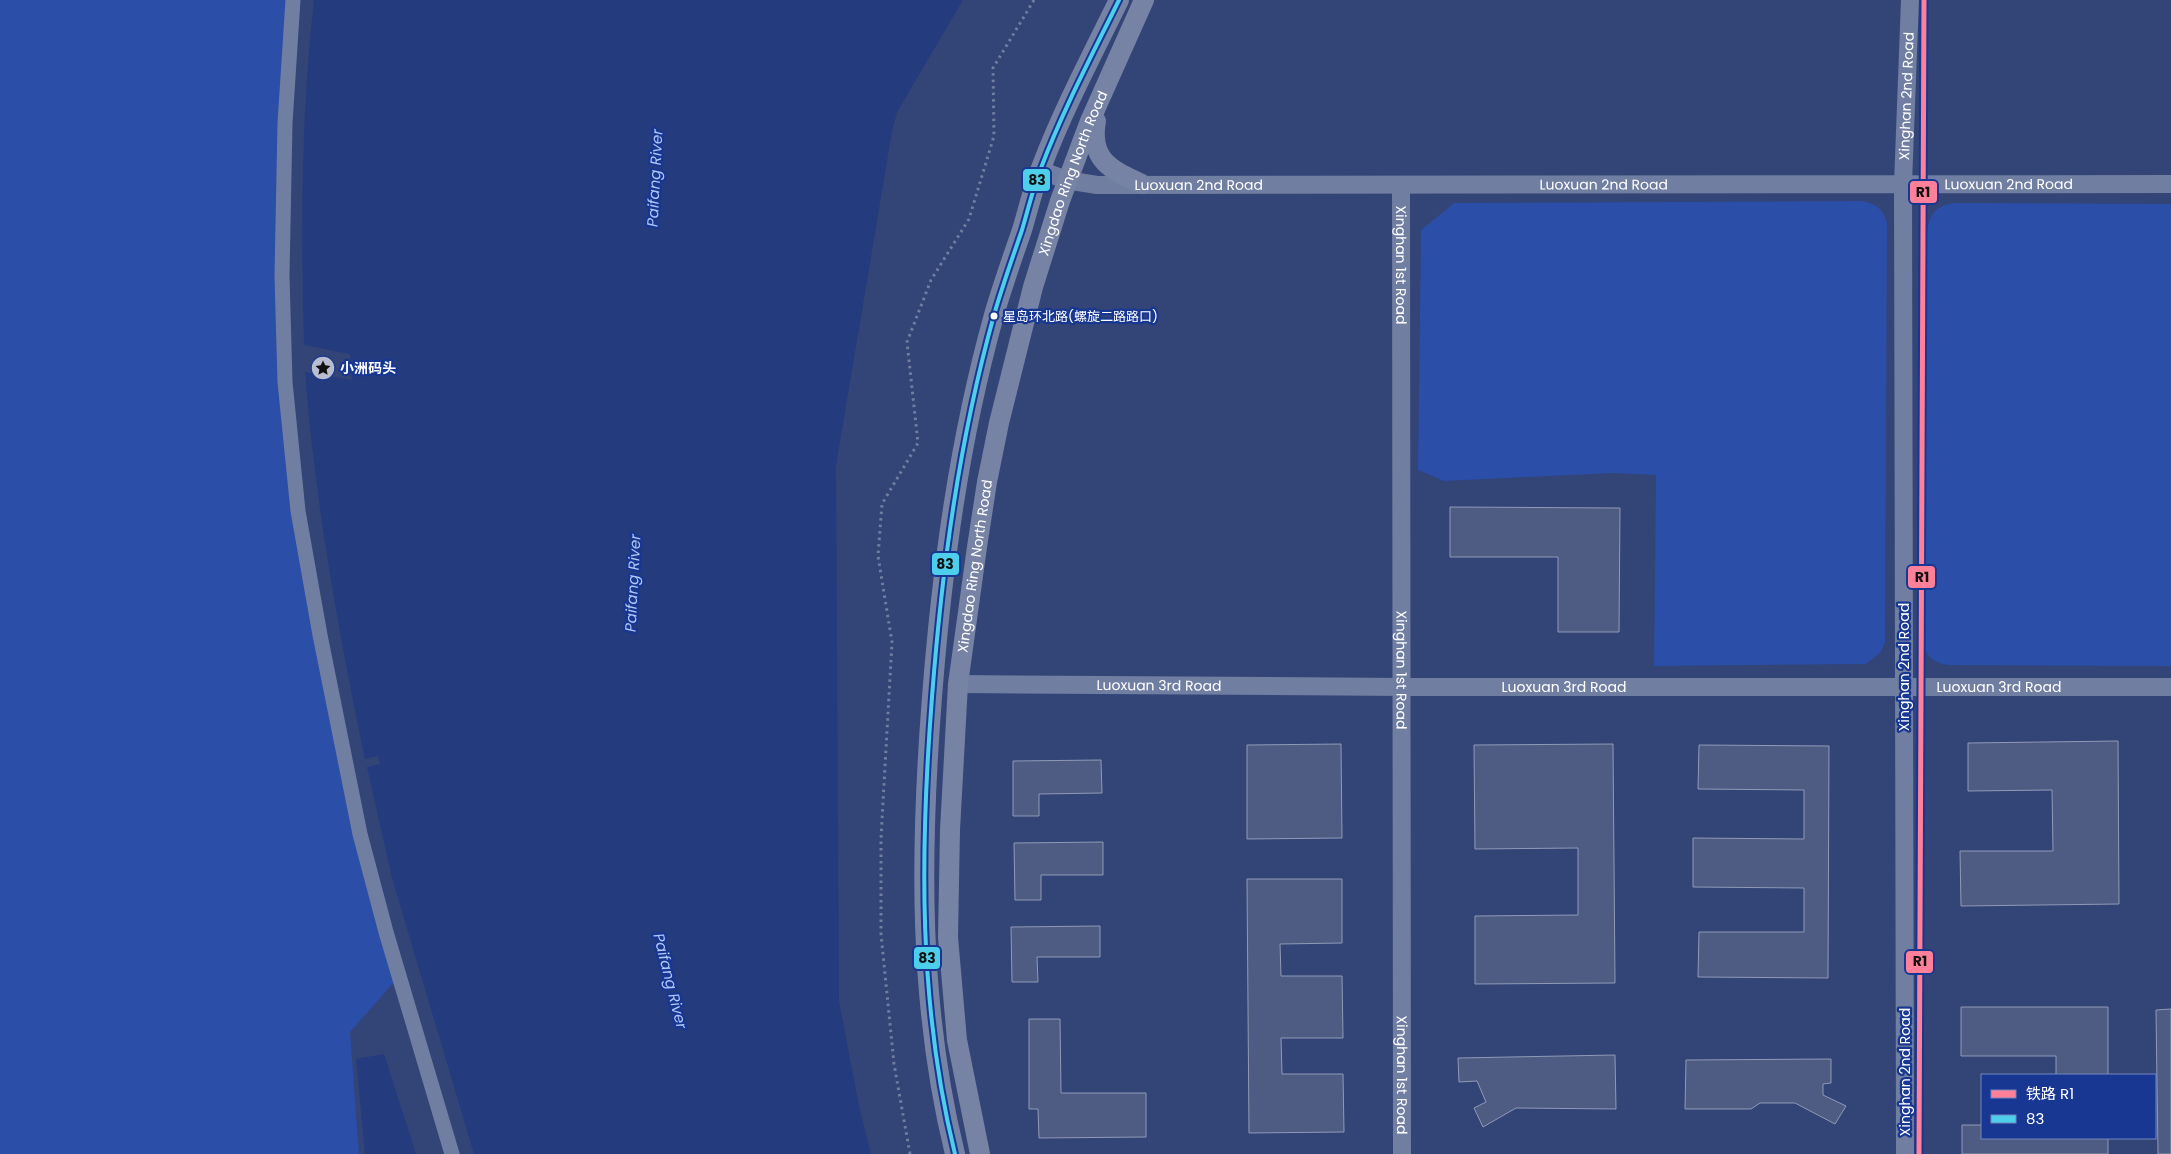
<svg xmlns="http://www.w3.org/2000/svg" width="2171" height="1154" font-family="Poppins,'Noto Sans SC',sans-serif">
<style>
.green{fill:#2b4ea8}
.water{fill:#243b7e}
.building{fill:#4e5c84;stroke:#909ab7}
.lines{fill:none;stroke-linecap:round;stroke-linejoin:round}
.path{stroke:#707ea1;stroke-width:3;stroke-dasharray:2.5 4;stroke-linecap:butt}
.minor{stroke:#707ea1;stroke-width:15}
.tertiary{stroke:#707ea1;stroke-width:18}
.secondary{stroke:#7783a5;stroke-width:20}
.bus-1-casing{stroke:#173792;stroke-width:8}
.bus-1{stroke:#4dcfeb;stroke-width:4}
.rail-1-casing{stroke:#173792;stroke-width:9}
.rail-1{stroke:#ff8098;stroke-width:5}
.bus-dot{fill:#fff;stroke:#173792;stroke-width:2}
.labels{text-anchor:middle;stroke-width:4.5;stroke-linejoin:round;paint-order:stroke}
.bus-label{font-size:13px;fill:#fff;stroke:#173792;text-anchor:start}
.street-label{font-size:14px;fill:#fff;stroke:#173792}
.poi-label{font-size:14px;font-weight:bold;fill:#fff;stroke:#173792;text-anchor:start}
.water-label{font-size:15px;font-style:italic;fill:#b2c6f7;stroke:#173792}
.line-badge{stroke:#173792;stroke-width:2}
.pale-badge-label{font-size:14px;text-anchor:middle;font-weight:bold;fill:#111}
</style>
<rect width="100%" height="100%" fill="#334476"/>
<g class="green">
<polygon points="0,0 287,0 283,434 395,981 350,1032 359,1154 0,1154"/>
<path d="M 1861,201 C 1875,203 1884,209 1887,223 L 1885,643 L 1880,653 L 1866,664 L 1654,666 L 1656,475 L 1612,473 L 1444,481 L 1418,470 L 1421,230 L 1454,203 Z"/>
<path d="M 1955,203 L 2171,204 L 2171,666 L 1948,665 C 1933,663 1924,655 1923,640 L 1927,233 C 1929,215 1935,205 1955,203 Z"/>
</g>
<g class="water">
<path d="M 314,0 L 963,0 L 897,112 L 892,131 L 836,466 L 839,1001 L 859,1106 L 871,1154 L 474,1154 L 392,878 L 367,767 L 380,764 L 378,756 L 365,759 C 338,630 315,502 305,372 L 352,380 L 350,354 L 304,345 C 301,231 301,114 314,0 Z"/>
<polygon points="384,1054 416,1154 365,1154 356,1059"/>
</g>
<g class="building">
<polygon points="1450,507 1620,508 1619,632 1558,632 1558,557 1450,557"/>
<polygon points="2118,741 2119,904 1961,906 1960,851 2053,851 2052,790 1968,791 1968,743"/>
<polygon points="1341,744 1342,838 1247,839 1247,745"/>
<polygon points="1613,744 1615,983 1475,984 1475,916 1578,915 1578,848 1475,849 1474,745"/>
<polygon points="1699,745 1829,746 1828,978 1698,977 1699,932 1804,932 1804,888 1693,887 1693,838 1804,839 1804,790 1698,789"/>
<polygon points="1101,760 1102,793 1039,794 1039,816 1013,816 1013,761"/>
<polygon points="1103,842 1103,875 1041,875 1041,900 1015,900 1014,843"/>
<polygon points="1247,879 1342,879 1342,943 1280,944 1281,976 1342,976 1343,1038 1281,1038 1282,1074 1343,1074 1344,1132 1249,1133"/>
<polygon points="1100,926 1100,957 1037,957 1038,982 1012,982 1011,927"/>
<polygon points="1961,1007 2108,1007 2108,1075 2056,1075 2056,1056 1961,1056"/>
<polygon points="2171,1009 2171,1154 2158,1154 2156,1010"/>
<polygon points="1029,1019 1060,1019 1061,1093 1146,1093 1146,1137 1039,1138 1038,1109 1029,1109"/>
<polygon points="1615,1055 1616,1109 1516,1108 1483,1127 1474,1108 1486,1102 1477,1081 1459,1082 1458,1058"/>
<polygon points="1831,1059 1831,1083 1823,1084 1823,1095 1846,1106 1835,1124 1795,1103 1760,1103 1751,1109 1685,1109 1686,1060"/>
<polygon points="1962,1125 1982,1125 1982,1138 2108,1138 2108,1154 1962,1154"/>
</g>
<g class="lines">
<polyline class="path" points="910,1154 894,1064 881,934 881,838 892,642 878,556 882,504 918,443 907,342 931,280 969,219 994,136 993,68 1034,0"/>
<polyline class="minor" points="293,0 285,123 282,276 285,382 298,511 320,635 360,834 386,932 452,1154"/>
<g class="tertiary">
<path id="s1" d="M 1040,170 L 1066,180 L 1097,185 L 2171,184"/>
<path id="s2" d="M 1401,185 L 1402,1154"/>
<path id="s3" d="M 958,684 L 1403,687 L 2171,687"/>
<path id="s4" d="M 1905,1154 L 1903,184 L 1910,0"/>
</g>
<g class="secondary">
<path d="M 1096,121 C 1089,160 1111,170 1142,184"/>
<path d="M 955,1154 C 918,1004 920,851 932,697 C 942,568 959,441 994,315 C 1002,287 1012,259 1022,230 C 1028,210 1033,188 1041,168 C 1063,110 1092,55 1119,0"/>
<path id="s5" d="M 980,1154 L 957,1040 L 948,937 L 950,830 L 958,684 L 977,547 L 987,482 L 999,423 L 1033,287 L 1060,201 L 1090,121 L 1144,0"/>
</g>
<g class="bus-1-casing">
<path id="bus-1" d="M 955,1154 C 918,1004 920,851 932,697 C 942,568 959,441 994,315 C 1002,287 1012,259 1022,230 C 1028,210 1033,188 1041,168 C 1063,110 1092,55 1119,0"/>
</g>
<use href="#bus-1" class="bus-1"/>
<g class="rail-1-casing">
<polyline id="rail-1" points="1919,1154 1924,0"/>
</g>
<use href="#rail-1" class="rail-1"/>
</g>
<defs>
<g id="sight-disc" transform="scale(1.25)"><circle r="9.5" fill="#b8becf" stroke="#173792"/><path d="M0-6L1.8-2.2L6-1.7L2.9 1.2L3.7 5.4L0 3.3L-3.7 5.4L-2.9 1.2L-6-1.7L-1.8-2.2Z" fill="#111"/></g>
</defs>
<g fill-rule="evenodd">
<use href="#sight-disc" x="323" y="368"/>
</g>
<circle class="bus-dot" cx="994" cy="316" r="4.5"/>
<g class="labels">
<g class="bus-label">
<text x="1003" y="321">星岛环北路(螺旋二路路口)</text>
</g>
<g class="street-label">
<text dy="5" stroke="none"><textPath href="#s4" startOffset="1058">Xinghan 2nd Road</textPath></text>
<text dy="5" stroke="none"><textPath href="#s5" startOffset="998">Xingdao Ring North Road</textPath></text>
<text dy="5" stroke="none"><textPath href="#s1" startOffset="161">Luoxuan 2nd Road</textPath></text>
<text dy="5" stroke="none"><textPath href="#s1" startOffset="566">Luoxuan 2nd Road</textPath></text>
<text dy="5" stroke="none"><textPath href="#s1" startOffset="971">Luoxuan 2nd Road</textPath></text>
<text dy="5" stroke="none"><textPath href="#s2" startOffset="80">Xinghan 1st Road</textPath></text>
<text dy="5" stroke="none"><textPath href="#s5" startOffset="592">Xingdao Ring North Road</textPath></text>
<text transform="translate(1904 667) rotate(-90)" y="5">Xinghan 2nd Road</text>
<text dy="5" stroke="none"><textPath href="#s2" startOffset="485">Xinghan 1st Road</textPath></text>
<text dy="5" stroke="none"><textPath href="#s3" startOffset="201">Luoxuan 3rd Road</textPath></text>
<text dy="5" stroke="none"><textPath href="#s3" startOffset="606">Luoxuan 3rd Road</textPath></text>
<text dy="5" stroke="none"><textPath href="#s3" startOffset="1041">Luoxuan 3rd Road</textPath></text>
<text transform="translate(1905 1072) rotate(-90)" y="5">Xinghan 2nd Road</text>
<text dy="5" stroke="none"><textPath href="#s2" startOffset="890">Xinghan 1st Road</textPath></text>
</g>
<g class="poi-label">
<text x="340" y="373">小洲码头</text>
</g>
<g class="water-label">
<text transform="translate(655 178) rotate(-87)" y="5">Paifang River</text>
<text transform="translate(633 583) rotate(-87)" y="5">Paifang River</text>
<text transform="translate(670 981) rotate(76)" y="5">Paifang River</text>
</g>
</g>
<g class="line-badge">
<rect x="1022" y="168" width="29" height="24" rx="5" fill="#4dcfeb"/>
<rect x="1909" y="180" width="29" height="24" rx="5" fill="#ff8098"/>
<rect x="931" y="552" width="29" height="24" rx="5" fill="#4dcfeb"/>
<rect x="1907" y="565" width="29" height="24" rx="5" fill="#ff8098"/>
<rect x="913" y="946" width="28" height="24" rx="5" fill="#4dcfeb"/>
<rect x="1905" y="950" width="29" height="24" rx="5" fill="#ff8098"/>
</g>
<g class="pale-badge-label">
<text x="1037" y="185">83</text>
<text x="1923" y="197">R1</text>
<text x="945" y="569">83</text>
<text x="1922" y="582">R1</text>
<text x="927" y="963">83</text>
<text x="1920" y="966">R1</text>
</g>
<rect x="1981" y="1074" width="175" height="65" fill="#173792" stroke="#7487be"/>
<rect x="1991" y="1090" width="25" height="8" fill="#ff8098" stroke="#7487be"/>
<text x="2026" y="1099" font-size="15" fill="#ffffff">铁路 R1</text>
<rect x="1991" y="1115" width="25" height="8" fill="#4dcfeb" stroke="#7487be"/>
<text x="2026" y="1124" font-size="15" fill="#ffffff">83</text>
</svg>
